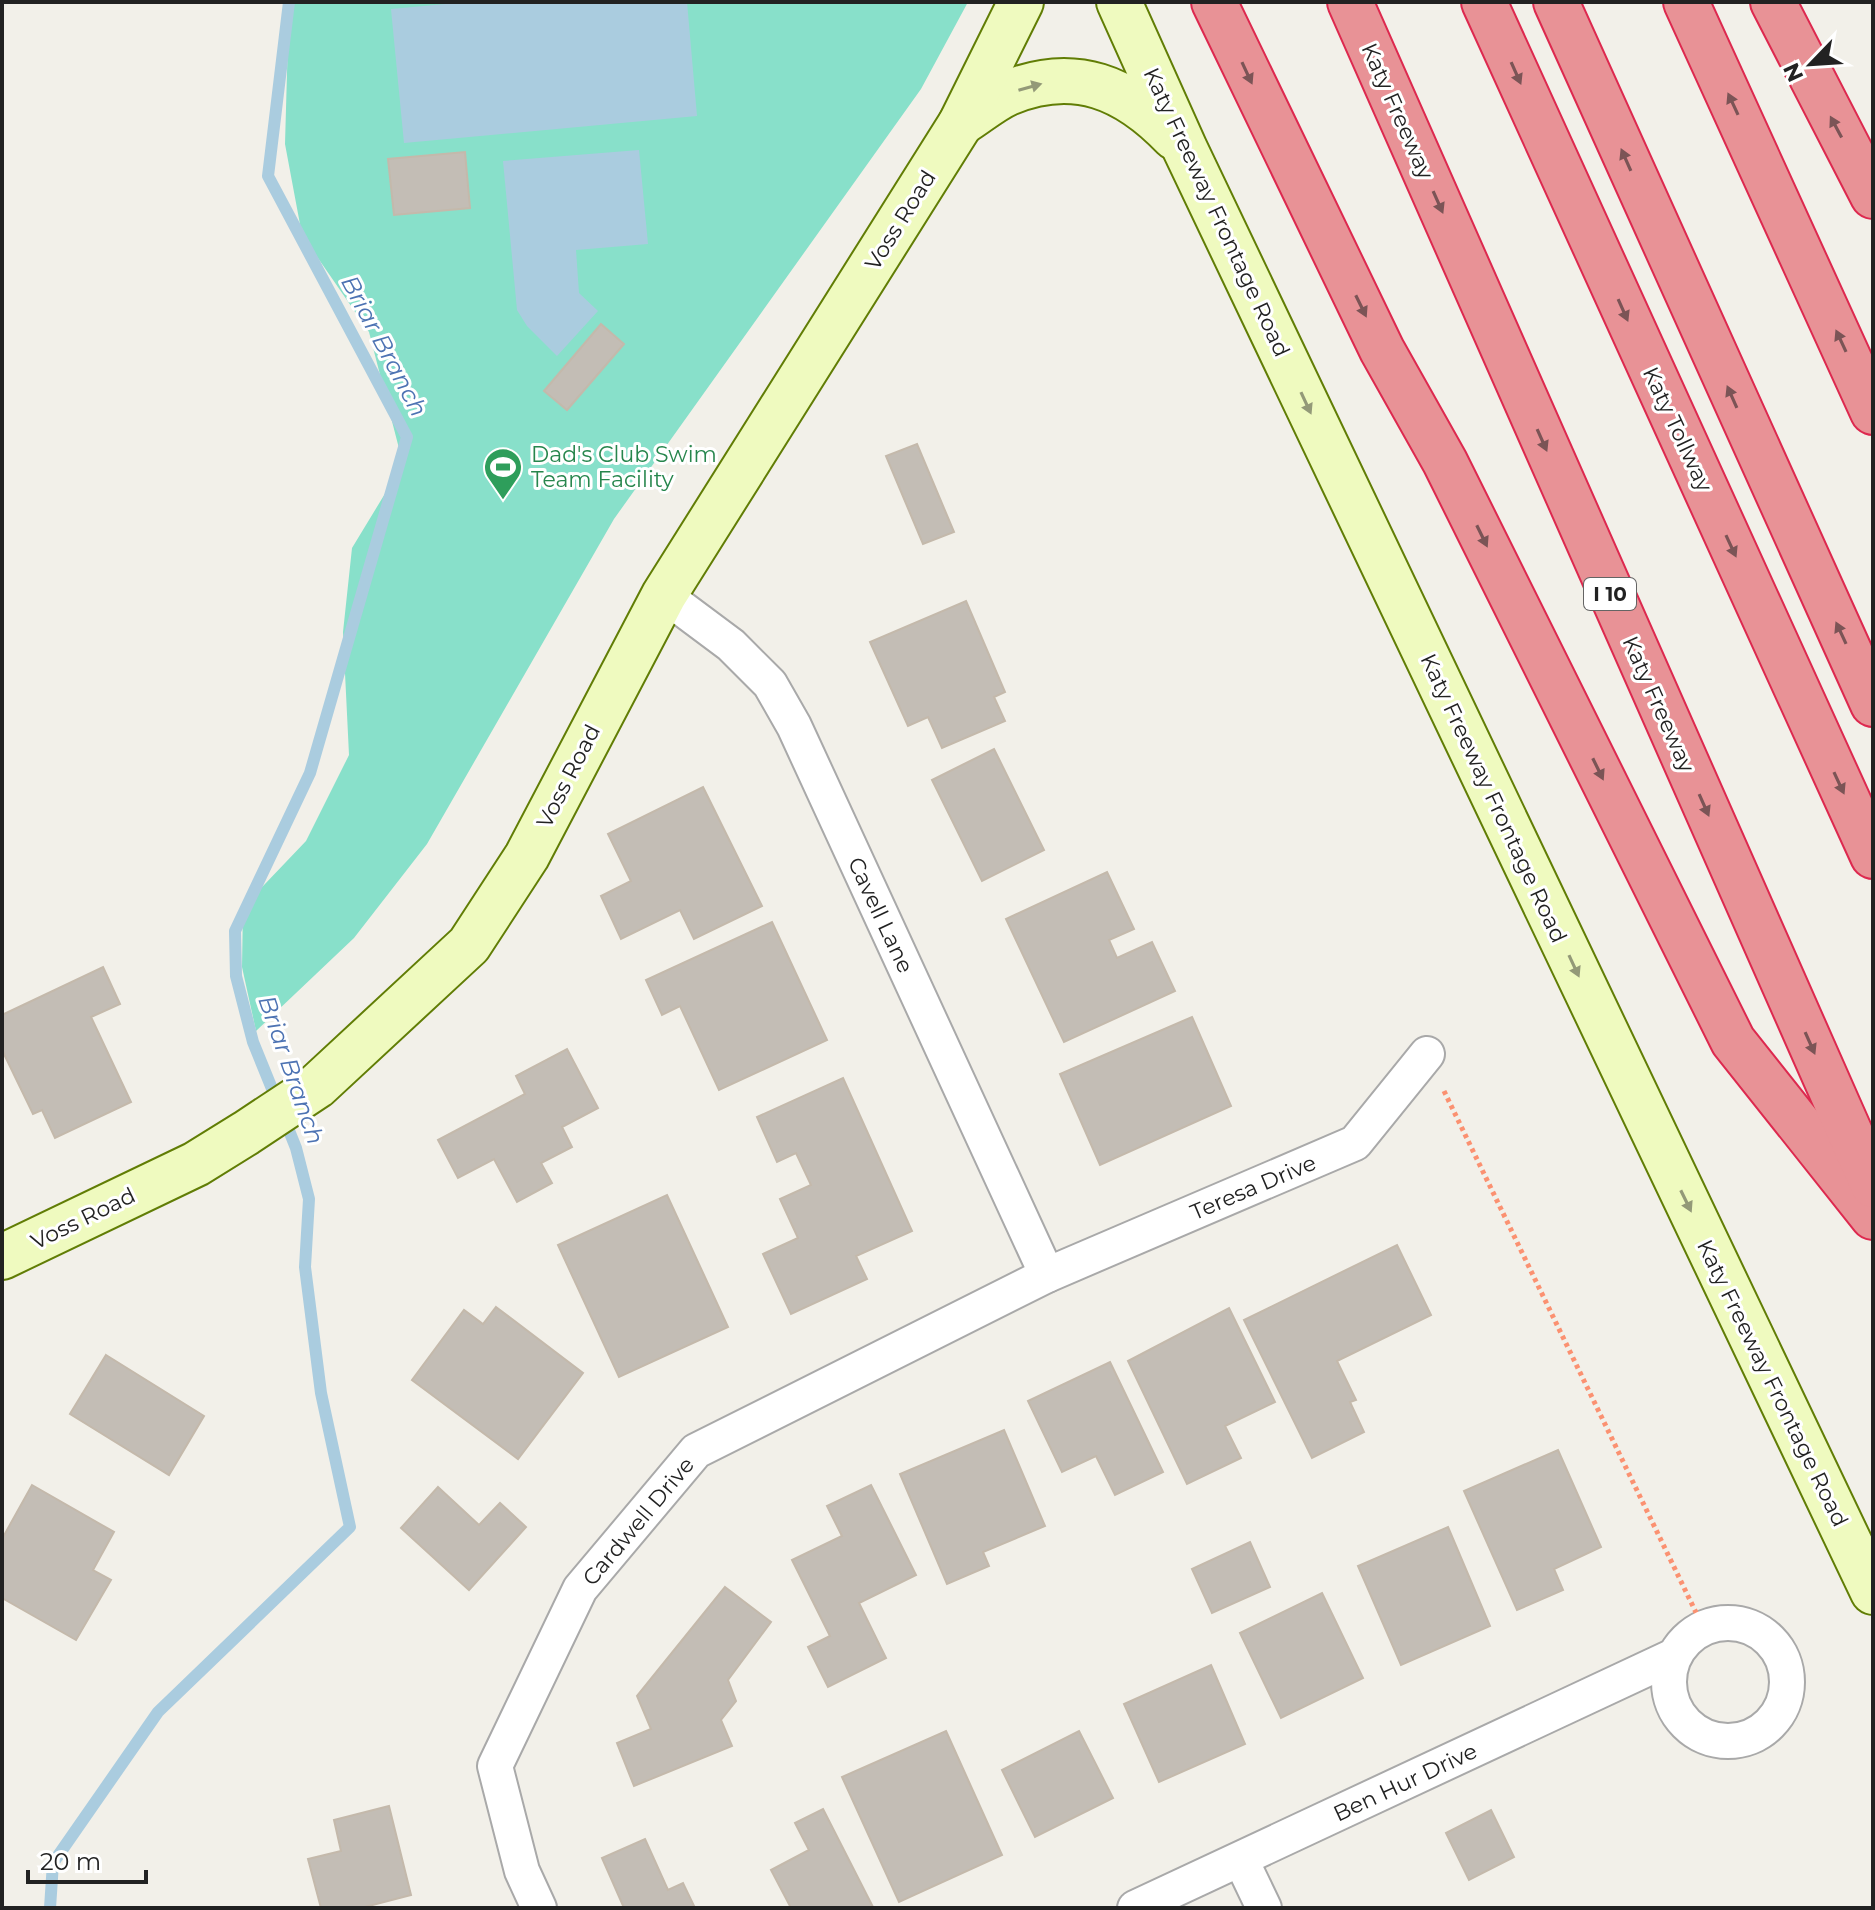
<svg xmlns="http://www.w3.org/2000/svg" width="1875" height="1910" font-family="Montserrat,sans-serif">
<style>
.pitch{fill:#88e0ca}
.water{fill:#aaccdf}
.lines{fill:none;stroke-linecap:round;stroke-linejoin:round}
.stream{stroke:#aaccdf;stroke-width:12}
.building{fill:#c3bdb5;stroke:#c4b9ab;stroke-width:2}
.street-casing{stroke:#a9a9a9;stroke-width:38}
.secondary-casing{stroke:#617d05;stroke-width:48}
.highway-casing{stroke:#dd294f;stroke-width:48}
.path{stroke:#fb9171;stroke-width:5;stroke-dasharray:4 4;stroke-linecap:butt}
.street{stroke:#fff;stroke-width:34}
.secondary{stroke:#effabf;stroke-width:44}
.highway{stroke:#e89296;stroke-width:44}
.oneway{fill:#7b5456}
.oneway2{fill:#939978}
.labels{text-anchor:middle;stroke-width:6;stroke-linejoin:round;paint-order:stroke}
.shield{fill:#fff;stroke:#646464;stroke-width:2}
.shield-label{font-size:20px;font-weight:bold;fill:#222}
.street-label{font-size:22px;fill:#222;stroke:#fff}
.leisure-label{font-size:22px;fill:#27864d;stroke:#fff;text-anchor:start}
.water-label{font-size:24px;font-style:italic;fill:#4d73b3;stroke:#fff}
</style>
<rect width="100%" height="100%" fill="#f2f0e9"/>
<polygon class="pitch" points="289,2 968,2 921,89 614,519 427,844 354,938 256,1031 242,967 243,907 306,841 349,755 343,632 352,548 403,464 369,332 302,235 285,144"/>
<g class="water">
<polygon points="467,2 687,2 697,116 404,143 391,9"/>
<polygon points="639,150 648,244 576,250 579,293 598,311 557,356 527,326 517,310 503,161"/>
</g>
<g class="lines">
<g class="stream">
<polyline points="277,1101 253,1042 236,976 235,931 310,773 407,437 268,176 289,2"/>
<polyline points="50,1908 53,1863 158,1712 350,1527 321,1393 305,1267 309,1199 296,1148 284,1118"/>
</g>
</g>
<g class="building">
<polygon points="465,152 470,208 394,215 388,159"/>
<polygon points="601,324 624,344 567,410 544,391"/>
<polygon points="917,444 954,532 923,544 886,456"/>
<polygon points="966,601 1005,692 994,697 1005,721 942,748 928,717 908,726 870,642"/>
<polygon points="994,749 1044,850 982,881 932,780"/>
<polygon points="703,787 762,906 694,939 680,910 621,939 601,896 631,881 608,834"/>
<polygon points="1107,872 1134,929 1109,940 1117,958 1152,942 1175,991 1064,1042 1006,919"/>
<polygon points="772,922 827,1040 719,1090 680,1006 662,1015 646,980"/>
<polygon points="103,967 120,1004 91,1017 131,1102 55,1138 42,1110 33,1114 2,1050 2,1015"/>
<polygon points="1192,1017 1231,1106 1100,1165 1060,1074"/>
<polygon points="567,1049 598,1108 562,1127 572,1147 541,1163 552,1183 517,1202 494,1159 458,1178 438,1140 525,1094 516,1076"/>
<polygon points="843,1078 912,1231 856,1256 867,1279 791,1314 763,1254 798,1238 780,1199 811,1185 796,1153 777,1162 757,1117"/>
<polygon points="667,1195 728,1327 619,1377 558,1245"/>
<polygon points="1397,1245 1431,1315 1337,1361 1356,1400 1350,1402 1364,1432 1312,1458 1244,1320"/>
<polygon points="496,1307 583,1373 518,1459 412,1380 464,1310 483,1324"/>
<polygon points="1229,1308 1275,1402 1225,1426 1241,1458 1187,1484 1128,1361"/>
<polygon points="106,1355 204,1416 169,1475 70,1414"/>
<polygon points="1110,1362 1163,1472 1115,1495 1096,1456 1062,1472 1028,1401"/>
<polygon points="1004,1430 1045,1526 983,1552 989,1566 947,1584 900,1474"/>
<polygon points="1558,1450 1601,1547 1554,1569 1563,1590 1517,1610 1464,1491"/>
<polygon points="32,1485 114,1532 93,1570 111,1580 76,1640 2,1598 2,1539"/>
<polygon points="871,1485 916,1575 859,1603 886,1658 828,1687 808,1647 830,1636 792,1560 842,1536 827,1506"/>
<polygon points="438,1487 479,1525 500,1503 526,1527 469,1590 401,1528"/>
<polygon points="1448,1527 1490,1626 1401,1665 1358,1566"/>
<polygon points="1250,1542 1270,1587 1212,1613 1192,1569"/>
<polygon points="725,1587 771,1622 728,1680 736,1701 721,1720 732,1746 634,1786 617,1743 651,1729 637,1696"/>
<polygon points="1322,1593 1363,1678 1281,1718 1240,1633"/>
<polygon points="1211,1665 1245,1744 1159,1782 1124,1704"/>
<polygon points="946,1731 1002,1855 899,1902 842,1777"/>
<polygon points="1079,1731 1113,1798 1035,1837 1002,1770"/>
<polygon points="389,1806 411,1895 361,1908 321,1908 308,1859 341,1851 334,1820"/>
<polygon points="823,1809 873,1907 872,1908 791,1908 771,1870 809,1850 795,1823"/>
<polygon points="1491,1810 1514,1857 1469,1880 1446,1833"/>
<polygon points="645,1839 668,1890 683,1883 695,1908 624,1908 602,1858"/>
</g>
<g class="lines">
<g class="street-casing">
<g id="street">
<polyline points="664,595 731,645 770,684 794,726 1047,1275"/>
<circle cx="1728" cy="1682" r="59"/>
<polyline points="1241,1860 1264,1908"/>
<polyline points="539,1908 522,1871 495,1766 580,1589 696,1451 1047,1275 1355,1143 1427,1054"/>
<polyline points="1135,1908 1674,1656"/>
</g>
</g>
<g class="secondary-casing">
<g id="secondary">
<polyline points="1119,2 1185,149 1873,1592"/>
<path d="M 961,123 C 976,114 992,100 1008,93 C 1075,65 1127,88 1174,137"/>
<polyline points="2,1257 196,1164 246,1133 317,1086 469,945 527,856 664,595 961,123 1021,2"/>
</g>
</g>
<g class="highway-casing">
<g id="highway">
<polyline points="1214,2 1382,350 1445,462 1733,1041 1873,1217"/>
<polyline points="1350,2 1873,1185"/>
<polyline points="1484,2 1873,856"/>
<polyline points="1556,2 1873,704"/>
<polyline points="1686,2 1873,412"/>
<polyline points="1773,2 1873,196"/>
</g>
</g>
<polyline class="path" points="1444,1091 1703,1627"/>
<use href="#street" class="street"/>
<use href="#secondary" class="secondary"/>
<use href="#highway" class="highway"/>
</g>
<defs><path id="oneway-solid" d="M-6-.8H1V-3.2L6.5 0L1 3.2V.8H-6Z" transform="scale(2)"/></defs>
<g class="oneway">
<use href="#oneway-solid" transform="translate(1247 73) rotate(65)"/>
<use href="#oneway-solid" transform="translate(1516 73) rotate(66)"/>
<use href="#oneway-solid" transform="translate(1733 104) rotate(-115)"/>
<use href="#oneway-solid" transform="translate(1836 127) rotate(-118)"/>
<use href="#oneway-solid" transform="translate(1626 160) rotate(-114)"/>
<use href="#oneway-solid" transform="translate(1438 202) rotate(66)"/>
<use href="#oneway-solid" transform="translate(1361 306) rotate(64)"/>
<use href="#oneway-solid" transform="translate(1623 310) rotate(66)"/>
<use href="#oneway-solid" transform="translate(1841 341) rotate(-115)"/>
<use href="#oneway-solid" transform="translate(1732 397) rotate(-114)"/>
<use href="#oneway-solid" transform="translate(1542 440) rotate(66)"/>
<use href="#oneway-solid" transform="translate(1482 536) rotate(64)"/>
<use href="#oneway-solid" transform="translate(1731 546) rotate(65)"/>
<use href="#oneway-solid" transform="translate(1841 633) rotate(-115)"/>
<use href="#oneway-solid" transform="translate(1598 769) rotate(64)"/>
<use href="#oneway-solid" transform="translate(1839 783) rotate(65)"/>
<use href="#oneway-solid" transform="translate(1704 805) rotate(66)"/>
<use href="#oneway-solid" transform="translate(1810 1043) rotate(66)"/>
</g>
<g class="oneway2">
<use href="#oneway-solid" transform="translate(1030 87) rotate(-16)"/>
<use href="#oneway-solid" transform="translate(1306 403) rotate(65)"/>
<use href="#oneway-solid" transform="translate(1574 966) rotate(65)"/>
<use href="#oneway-solid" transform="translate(1686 1201) rotate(64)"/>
</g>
<defs>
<g id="stadium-pin" transform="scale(2)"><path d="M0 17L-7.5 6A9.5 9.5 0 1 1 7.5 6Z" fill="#2e9e5b" stroke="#fff"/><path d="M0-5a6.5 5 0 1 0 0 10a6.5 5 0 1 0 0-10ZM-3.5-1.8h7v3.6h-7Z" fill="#fff"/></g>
</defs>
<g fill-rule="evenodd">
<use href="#stadium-pin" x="503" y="467"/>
</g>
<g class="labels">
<rect class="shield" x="1584" y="578" width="52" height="32" rx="6"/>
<g class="shield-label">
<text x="1610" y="601">I 10</text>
</g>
<g class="street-label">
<text transform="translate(1398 111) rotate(66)" y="8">Katy Freeway</text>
<text transform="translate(1217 212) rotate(65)" y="8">Katy Freeway Frontage Road</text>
<text transform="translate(900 220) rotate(-58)" y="8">Voss Road</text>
<text transform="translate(1678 429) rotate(65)" y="8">Katy Tollway</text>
<text transform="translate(1659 704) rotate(66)" y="8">Katy Freeway</text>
<text transform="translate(568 776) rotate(-63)" y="8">Voss Road</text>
<text transform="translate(1494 798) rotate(65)" y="8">Katy Freeway Frontage Road</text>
<text transform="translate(881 915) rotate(65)" y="8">Cavell Lane</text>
<text transform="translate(1253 1187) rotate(-23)" y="8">Teresa Drive</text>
<text transform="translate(83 1218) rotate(-26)" y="8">Voss Road</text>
<text transform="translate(1773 1383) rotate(64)" y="8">Katy Freeway Frontage Road</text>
<text transform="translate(638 1521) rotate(-50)" y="8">Cardwell Drive</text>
<text transform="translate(1405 1782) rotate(-25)" y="8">Ben Hur Drive</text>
</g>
<g class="leisure-label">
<text x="531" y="462">Dad's Club Swim<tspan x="531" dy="25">Team Facility</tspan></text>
</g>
<g class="water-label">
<text transform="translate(384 346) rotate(62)" y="8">Briar Branch</text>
<text transform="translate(291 1070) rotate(71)" y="8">Briar Branch</text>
</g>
</g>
<rect width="1875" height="1910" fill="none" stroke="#222222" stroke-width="8"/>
<g transform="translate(1811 64) rotate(245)" stroke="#ffffff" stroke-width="6" paint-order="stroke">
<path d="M0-6L14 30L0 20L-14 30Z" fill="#222222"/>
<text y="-12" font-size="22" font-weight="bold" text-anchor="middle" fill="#222222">N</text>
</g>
<path d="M28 1870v12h118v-12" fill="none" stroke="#222222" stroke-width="4"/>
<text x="40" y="1870" font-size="24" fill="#222222" stroke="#ffffff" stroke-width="6" paint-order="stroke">20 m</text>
</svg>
